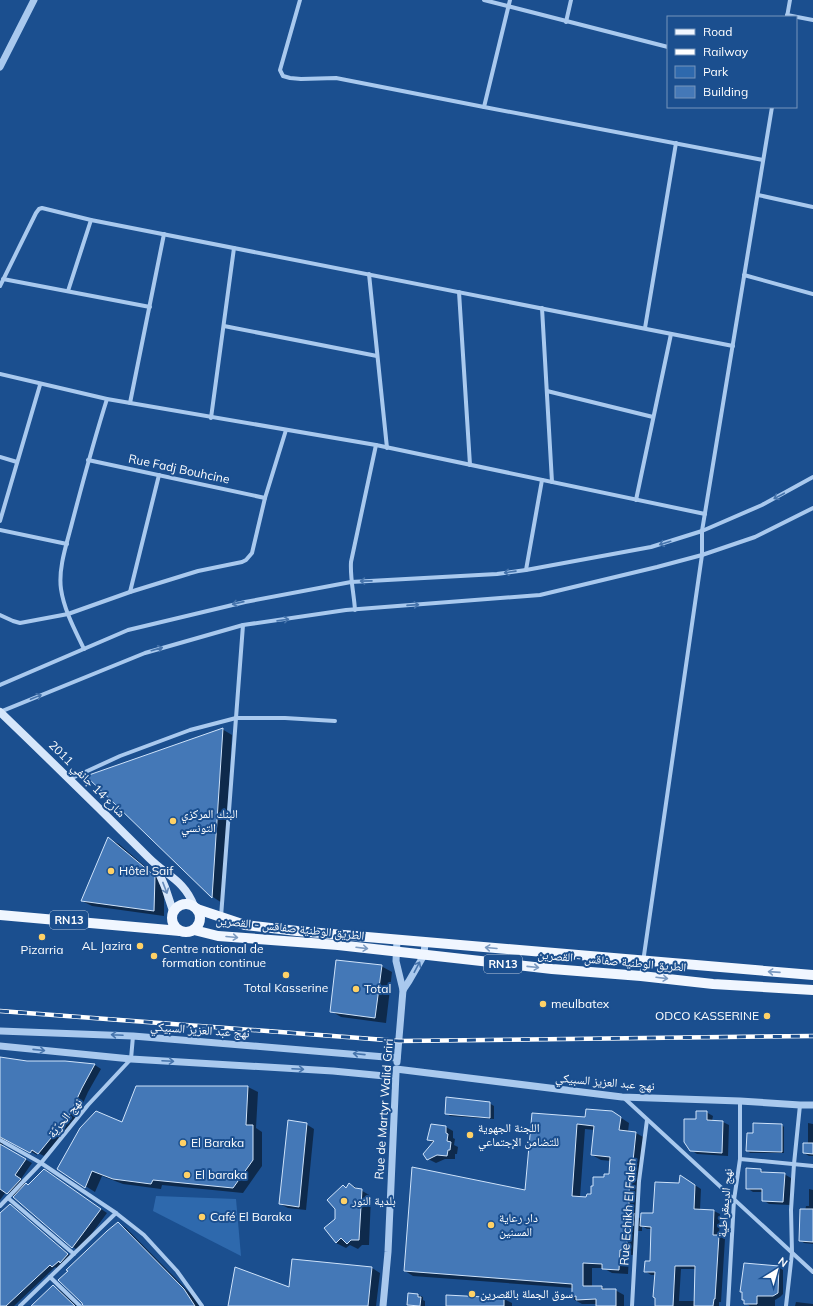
<svg xmlns="http://www.w3.org/2000/svg" width="813" height="1306" font-family="Mulish,'Noto Naskh Arabic',sans-serif">
<style>
.green{fill:#2e69ad}
.shadow{fill:#0007;fill-rule:evenodd}
.building{fill:#4478b7;stroke:#cfe3fa;fill-rule:evenodd}
.lines{fill:none;stroke-linecap:round;stroke-linejoin:round}
.minor{stroke:#a9c9ee;stroke-width:4}
.tertiary{stroke:#a9c9ee;stroke-width:7}
.secondary{stroke:#d6e6fa;stroke-width:8}
.primary{stroke:#f0f6ff;stroke-width:10}
.rail-casing{stroke:#fff;stroke-width:4.5}
.rail{stroke:#1b4f8f;stroke-width:3;stroke-dasharray:9;stroke-linecap:butt}
.oneway{stroke:#4674ac}
.oneway2{stroke:#668bba}
.oneway3{stroke:#7b9ac1}
.poi-dot{fill:#ffd166;stroke:#1b4f8f;stroke-width:1.5}
.labels{text-anchor:middle;stroke-width:4;stroke-linejoin:round;paint-order:stroke}
.shield{fill:#1b4f8f;stroke:#bbcadd;stroke-width:1}
.shield-label{font-size:11px;font-weight:bold;fill:#fff}
.street-label{font-size:12px;fill:#fff;stroke:#1b4f8f}
.poi-label{font-size:12px;fill:#fff;stroke:#1b4f8f;text-anchor:start}
</style>
<rect width="100%" height="100%" fill="#1b4f8f"/>
<polygon class="green" points="156,1196 236,1199 241,1256 153,1211"/>
<g class="shadow">
<polygon points="222,729 232,735 222,903 213,897 88,776"/>
<polygon points="109,839 119,844 164,883 164,916 92,906 82,901"/>
<polygon points="381,966 392,972 386,1023 341,1017 331,1011"/>
<polygon points="0,1058 27,1062 65,1062 95,1065 101,1069 88,1092 76,1119 44,1156 38,1153 37,1155 9,1140 3,1141 3,1145 5,1148 32,1163 21,1179 28,1186 50,1174 107,1213 79,1251 73,1247 15,1197 6,1192 0,1200"/>
<polygon points="137,1087 248,1087 258,1092 256,1128 262,1132 262,1166 243,1193 162,1185 161,1189 123,1184 102,1176 95,1192 58,1169 122,1124"/>
<polygon points="489,1103 494,1106 494,1119 450,1116 446,1113"/>
<path d="M 612,1112 L 629,1123 L 628,1132 L 636,1133 L 645,1138 L 637,1216 L 641,1219 L 654,1214 L 680,1184 L 687,1180 L 701,1189 L 700,1210 L 714,1211 L 720,1214 L 719,1236 L 725,1239 L 721,1302 L 719,1302 L 719,1306 L 656,1306 L 656,1275 L 651,1275 L 645,1271 L 651,1262 L 652,1229 L 647,1229 L 642,1226 L 642,1231 L 638,1231 L 636,1255 L 629,1255 L 628,1274 L 612,1273 L 603,1268 L 592,1268 L 592,1287 L 602,1287 L 607,1290 L 615,1290 L 624,1295 L 624,1306 L 597,1306 L 597,1304 L 582,1304 L 573,1299 L 573,1288 L 413,1276 L 405,1271 L 526,1192 L 533,1114 L 586,1118 ZM 585,1129 L 594,1130 L 592,1155 L 601,1160 L 611,1161 L 609,1175 L 587,1198 L 580,1197 ZM 681,1269 L 696,1269 L 695,1301 L 679,1301 Z"/>
<polygon points="706,1112 713,1116 712,1121 723,1122 729,1125 728,1156 697,1154 691,1150 697,1120"/>
<polygon points="808,1123 813,1124 813,1156 809,1156 804,1153 808,1144"/>
<polygon points="306,1124 314,1129 306,1210 288,1208 280,1204"/>
<polygon points="782,1125 784,1127 784,1153 750,1153 748,1151 754,1134"/>
<polygon points="446,1127 453,1131 453,1138 455,1139 454,1145 458,1147 457,1154 455,1154 455,1159 445,1159 436,1163 428,1159 434,1143 428,1140"/>
<polygon points="760,1170 766,1173 784,1174 791,1178 790,1205 769,1204 763,1200 763,1192 753,1192 747,1188"/>
<polygon points="350,1184 371,1196 369,1245 362,1245 358,1249 350,1245 346,1248 336,1243 336,1219 343,1186 346,1188"/>
<polygon points="809,1189 813,1190 813,1244 804,1243 800,1240 806,1206 809,1206"/>
<polygon points="10,1205 72,1257 58,1269 55,1267 14,1306 0,1306 0,1214"/>
<polygon points="119,1224 126,1228 191,1294 199,1306 84,1306"/>
<polygon points="293,1260 372,1268 380,1273 376,1306 230,1306 290,1288"/>
<polygon points="778,1267 783,1270 783,1294 780,1297 775,1300 775,1306 750,1306 745,1303 745,1301 743,1300"/>
<polygon points="53,1286 61,1291 77,1306 32,1306"/>
<polygon points="408,1294 418,1295 423,1297 423,1300 425,1301 425,1306 411,1306 408,1304"/>
<polygon points="447,1296 504,1299 512,1303 512,1306 446,1306"/>
<polygon points="796,1302 813,1304 813,1306 795,1306"/>
</g>
<g class="building">
<polygon points="223,728 212,898 86,776"/>
<polygon points="108,837 155,876 154,911 81,901"/>
<polygon points="336,960 382,965 375,1018 330,1012"/>
<polygon points="0,1057 27,1061 65,1061 95,1064 82,1088 69,1116 38,1154 32,1150 30,1153 0,1137"/>
<polygon points="136,1086 248,1086 246,1125 253,1125 253,1160 233,1188 153,1180 151,1184 113,1179 92,1171 85,1188 57,1169 80,1128 96,1111 122,1122"/>
<polygon points="446,1097 490,1102 490,1118 445,1114"/>
<path d="M 586,1109 L 612,1111 L 621,1117 L 619,1130 L 636,1132 L 633,1161 L 632,1176 L 630,1176 L 629,1194 L 629,1213 L 634,1213 L 633,1226 L 629,1226 L 629,1229 L 627,1229 L 627,1250 L 620,1250 L 619,1270 L 602,1269 L 602,1264 L 583,1263 L 583,1286 L 602,1286 L 602,1289 L 616,1289 L 616,1306 L 596,1306 L 596,1299 L 576,1300 L 576,1296 L 572,1297 L 572,1284 L 404,1271 L 412,1167 L 525,1190 L 532,1113 L 585,1117 ZM 577,1124 L 594,1126 L 591,1155 L 610,1157 L 609,1174 L 604,1174 L 604,1177 L 593,1177 L 593,1186 L 591,1186 L 591,1194 L 587,1194 L 586,1197 L 572,1196 Z"/>
<polygon points="696,1111 707,1111 707,1120 723,1121 722,1153 690,1151 684,1142 684,1119 696,1119"/>
<polygon points="288,1120 307,1123 299,1207 279,1204"/>
<polygon points="753,1123 782,1124 782,1152 746,1151 747,1133 753,1133"/>
<polygon points="431,1124 446,1126 446,1133 448,1134 447,1141 451,1142 450,1150 448,1150 447,1156 437,1155 427,1160 423,1154 434,1141 427,1140"/>
<polygon points="803,1143 813,1143 813,1154 803,1153"/>
<polygon points="0,1144 26,1159 15,1175 21,1179 7,1194 0,1189"/>
<polygon points="746,1168 761,1169 761,1172 785,1173 783,1202 762,1201 762,1189 746,1189"/>
<polygon points="44,1169 101,1209 72,1248 13,1197 26,1183 28,1185"/>
<polygon points="680,1175 695,1185 694,1209 714,1210 713,1235 719,1235 715,1299 714,1299 713,1306 694,1306 695,1266 675,1266 673,1306 655,1306 655,1298 653,1297 655,1272 644,1272 645,1261 650,1261 651,1227 640,1226 641,1213 653,1213 655,1182 679,1183"/>
<polygon points="349,1183 355,1188 362,1189 359,1240 351,1240 347,1244 341,1238 336,1243 324,1228 335,1219 335,1209 327,1200 343,1185 346,1188"/>
<polygon points="10,1204 68,1254 60,1263 59,1261 52,1267 50,1265 6,1306 0,1306 0,1213"/>
<polygon points="800,1209 813,1209 813,1242 799,1241"/>
<polygon points="118,1222 184,1289 195,1306 83,1306 82,1303 58,1280 68,1271 66,1270 107,1231"/>
<polygon points="292,1259 372,1267 368,1306 228,1306 235,1267 289,1287"/>
<polygon points="744,1263 779,1266 778,1293 773,1296 757,1296 757,1304 744,1304 744,1300 742,1300 742,1292 740,1292"/>
<polygon points="53,1285 75,1306 31,1306"/>
<polygon points="408,1293 418,1294 418,1297 421,1297 420,1306 407,1305"/>
<polygon points="446,1295 504,1298 504,1306 446,1306"/>
</g>
<g class="lines">
<g class="minor">
<polyline points="300,0 280,70 283,76 290,78 301,79 336,78 484,107"/>
<polyline points="484,0 668,47"/>
<polyline points="510,0 484,107 763,160"/>
<polyline points="787,15 813,20"/>
<polyline points="787,17 790,0"/>
<polyline points="566,22 571,0"/>
<polyline points="758,195 813,207"/>
<polyline points="369,274 387,448"/>
<polyline points="744,275 813,294"/>
<polyline points="3,279 150,307"/>
<polyline points="0,286 36,213 39,209 42,208 91,220 733,346"/>
<polyline points="68,291 91,220"/>
<polyline points="459,292 470,465"/>
<polyline points="542,308 552,482"/>
<polyline points="224,326 377,356"/>
<polyline points="645,328 676,143"/>
<polyline points="0,374 107,399 376,445 705,514"/>
<polyline points="547,391 653,417"/>
<polyline points="130,403 164,234"/>
<polyline points="211,418 234,248"/>
<polyline points="0,457 17,462"/>
<polyline points="88,460 265,498"/>
<polyline points="636,500 671,334"/>
<polyline points="0,521 40,385"/>
<polyline points="0,530 67,544"/>
<polyline points="526,570 542,480"/>
<polyline points="130,592 159,475"/>
<path d="M 355,610 C 354,594 350,578 351,562 L 376,445"/>
<polyline points="0,615 13,621 20,623 68,614 130,592 198,571 242,562 246,560 252,553 265,498 286,430"/>
<path d="M 84,649 C 75,630 64,610 61,589 C 58,568 67,543 72,523 C 83,481 94,440 107,399"/>
<polyline points="0,685 128,630 245,602 351,582 497,574 526,570 651,547 702,531 762,505 813,477"/>
<polyline points="0,712 145,653 243,625 346,610 540,595 657,567 702,555 755,537 813,508"/>
<polyline points="70,779 120,756 190,730 236,718 285,718 335,721"/>
<polyline points="221,917 243,625"/>
<polyline points="641,976 702,555 702,531 772,107"/>
<polyline points="623,1097 813,1272"/>
<polyline points="0,1140 41,1163 116,1213 144,1235 177,1271 202,1306"/>
<polyline points="740,1159 813,1166"/>
<polyline points="8,1198 74,1254"/>
<polyline points="0,1206 41,1163 88,1105 131,1059 133,1036"/>
<polyline points="50,1277 116,1213"/>
<polyline points="20,1306 50,1277 80,1306"/>
<polyline points="632,1306 639,1181 647,1120"/>
<polyline points="728,1306 734,1200 740,1159 740,1101"/>
<polyline points="786,1306 792,1253 791,1210 794,1164 800,1105"/>
</g>
<g class="tertiary">
<polyline points="0,67 34,0"/>
<polyline points="397,940 396,961 403,990"/>
<polyline points="0,1031 133,1036 397,1058"/>
<polyline points="0,1046 131,1059 333,1071 395,1077"/>
<polyline points="397,1062 403,990 409,981 424,955 425,942"/>
<polyline points="396,1069 622,1097 740,1101 800,1105 813,1105"/>
<polyline points="383,1306 388,1252 396,1073"/>
</g>
<g class="secondary">
<path d="M 0,712 C 50,760 100,809 149,858 C 167,876 184,880 194,906"/>
<polyline points="156,866 165,887 173,911"/>
</g>
<g class="primary">
<circle cx="186" cy="918" r="14"/>
<polyline points="197,909 245,925 297,931 813,975"/>
<polyline points="0,915 180,931"/>
<polyline points="194,930 218,936 338,945 552,969 641,976 713,984 813,990"/>
</g>
<g class="rail-casing">
<polyline id="rail" points="0,1011 399,1041 813,1036"/>
</g>
<use href="#rail" class="rail"/>
</g>
<defs><path id="oneway-shaft" d="M-6 0H5M1.5-3L5.5 0L1.5 3" fill="none" stroke-width="1.6" stroke-linecap="round" stroke-linejoin="round"/></defs>
<g class="oneway">
<use href="#oneway-shaft" transform="translate(779 496) rotate(152)"/>
<use href="#oneway-shaft" transform="translate(665 543) rotate(163)"/>
<use href="#oneway-shaft" transform="translate(510 572) rotate(172)"/>
<use href="#oneway-shaft" transform="translate(366 581) rotate(179)"/>
<use href="#oneway-shaft" transform="translate(238 603) rotate(167)"/>
<use href="#oneway-shaft" transform="translate(413 605) rotate(-4)"/>
<use href="#oneway-shaft" transform="translate(283 620) rotate(-8)"/>
<use href="#oneway-shaft" transform="translate(157 649) rotate(-16)"/>
<use href="#oneway-shaft" transform="translate(36 697) rotate(-22)"/>
<use href="#oneway-shaft" transform="translate(417 967) rotate(-62)"/>
<use href="#oneway-shaft" transform="translate(117 1035) rotate(-177)"/>
<use href="#oneway-shaft" transform="translate(39 1050) rotate(6)"/>
<use href="#oneway-shaft" transform="translate(359 1054) rotate(-174)"/>
<use href="#oneway-shaft" transform="translate(168 1061) rotate(3)"/>
<use href="#oneway-shaft" transform="translate(298 1069) rotate(3)"/>
</g>
<use class="oneway2" href="#oneway-shaft" transform="translate(165 888) rotate(69)"/>
<g class="oneway3">
<use href="#oneway-shaft" transform="translate(232 937) rotate(5)"/>
<use href="#oneway-shaft" transform="translate(362 948) rotate(7)"/>
<use href="#oneway-shaft" transform="translate(491 948) rotate(-175)"/>
<use href="#oneway-shaft" transform="translate(533 967) rotate(6)"/>
<use href="#oneway-shaft" transform="translate(774 972) rotate(-176)"/>
<use href="#oneway-shaft" transform="translate(662 978) rotate(7)"/>
</g>
<g class="poi-dot">
<circle cx="173" cy="821" r="4"/>
<circle cx="111" cy="871" r="4"/>
<circle cx="42" cy="937" r="4"/>
<circle cx="140" cy="946" r="4"/>
<circle cx="154" cy="956" r="4"/>
<circle cx="286" cy="975" r="4"/>
<circle cx="356" cy="989" r="4"/>
<circle cx="543" cy="1004" r="4"/>
<circle cx="767" cy="1016" r="4"/>
<circle cx="470" cy="1135" r="4"/>
<circle cx="183" cy="1143" r="4"/>
<circle cx="187" cy="1175" r="4"/>
<circle cx="344" cy="1201" r="4"/>
<circle cx="202" cy="1217" r="4"/>
<circle cx="491" cy="1225" r="4"/>
<circle cx="472" cy="1294" r="4"/>
</g>
<g class="labels">
<g class="shield">
<rect x="50" y="911" width="38" height="18" rx="3"/>
<rect x="484" y="955" width="38" height="18" rx="3"/>
</g>
<g class="shield-label">
<text x="69" y="924">RN13</text>
<text x="503" y="968">RN13</text>
</g>
<g class="street-label">
<text transform="translate(179 469) rotate(12)" y="4">Rue Fadj Bouhcine</text>
<text transform="translate(87 779) rotate(45)" y="4">شارع 14 جانفي 2011</text>
<text transform="translate(290 928) rotate(6)" y="4">الطريق الوطنية صفاقس - القصرين</text>
<text transform="translate(612 961) rotate(5)" y="4">الطريق الوطنية صفاقس - القصرين</text>
<text transform="translate(200 1030) rotate(4)" y="4">نهج عبد العزيز السبيكي</text>
<text transform="translate(605 1082) rotate(5)" y="4">نهج عبد العزيز السبيكي</text>
<text transform="translate(384 1109) rotate(-86)" y="4">Rue de Martyr Walid Griri</text>
<text transform="translate(65 1118) rotate(-51)" y="4">نهج الحرّيّة</text>
<text transform="translate(725 1203) rotate(-85)" y="4">نهج الديمقراطية</text>
<text transform="translate(628 1212) rotate(-86)" y="4">Rue Echikh El Faleh</text>
</g>
<g class="poi-label">
<text x="181" y="818">البنك المركزي<tspan x="181" dy="14">التونسي</tspan></text>
<text x="119" y="875">Hôtel Saif</text>
<text x="132" y="950" text-anchor="end">AL Jazira</text>
<text x="162" y="953">Centre national de<tspan x="162" dy="14">formation continue</tspan></text>
<text x="42" y="954" text-anchor="middle">Pizarria</text>
<text x="286" y="992" text-anchor="middle">Total Kasserine</text>
<text x="364" y="993">Total</text>
<text x="551" y="1008">meulbatex</text>
<text x="759" y="1020" text-anchor="end">ODCO KASSERINE</text>
<text x="478" y="1132">اللجنة الجهوية<tspan x="478" dy="14">للتضامن الإجتماعي</tspan></text>
<text x="191" y="1147">El Baraka</text>
<text x="195" y="1179">El baraka</text>
<text x="352" y="1205">بلدية النور</text>
<text x="210" y="1221">Café El Baraka</text>
<text x="499" y="1222">دار رعاية<tspan x="499" dy="14">المسنين</tspan></text>
<text x="480" y="1298">سوق الجملة بالقصرين</text>
</g>
</g>
<rect x="667" y="16" width="130" height="92" fill="#1b4f8f" stroke="#7695bc"/>
<rect x="675" y="29" width="20" height="6" fill="#f0f6ff" stroke="#7695bc"/>
<text x="703" y="36" font-size="12" fill="#ffffff">Road</text>
<rect x="675" y="49" width="20" height="6" fill="#ffffff" stroke="#7695bc"/>
<text x="703" y="56" font-size="12" fill="#ffffff">Railway</text>
<rect x="675" y="66" width="20" height="12" fill="#2e69ad" stroke="#7695bc"/>
<text x="703" y="76" font-size="12" fill="#ffffff">Park</text>
<rect x="675" y="86" width="20" height="12" fill="#4478b7" stroke="#7695bc"/>
<text x="703" y="96" font-size="12" fill="#ffffff">Building</text>
<g transform="translate(777 1270) rotate(37)" stroke="#1b4f8f" stroke-width="3" paint-order="stroke">
<path d="M0-3L7 15L0 10L-7 15Z" fill="#ffffff"/>
<text y="-6" font-size="11" font-weight="bold" text-anchor="middle" fill="#ffffff">N</text>
</g>
</svg>
